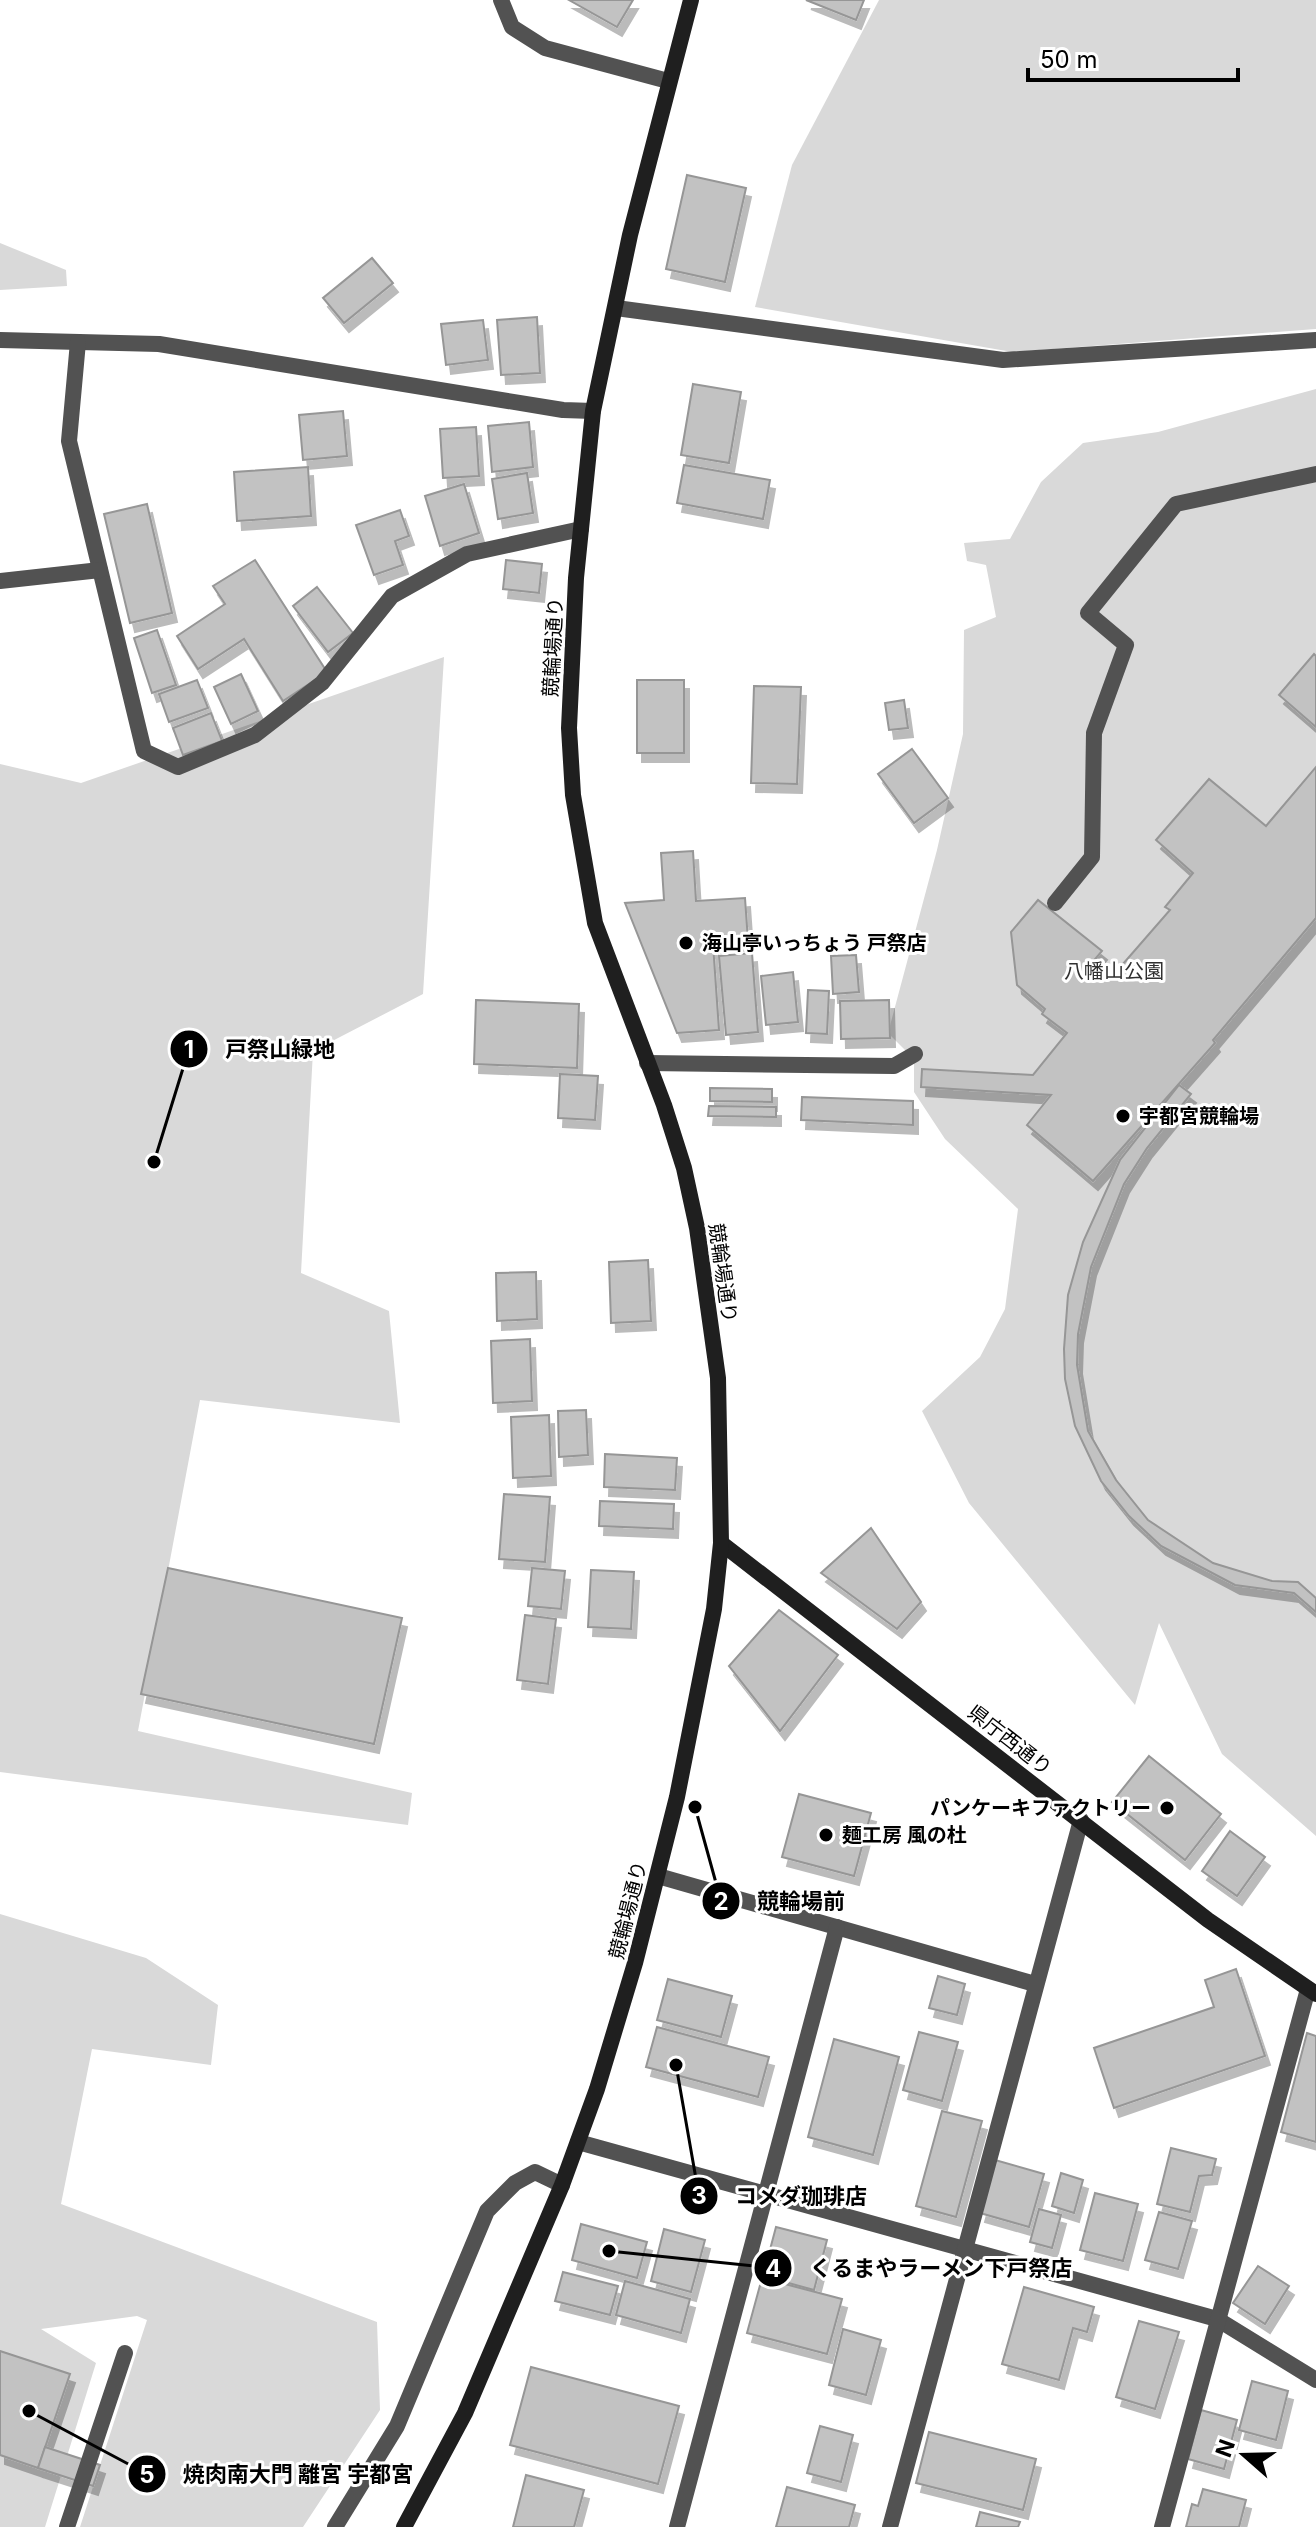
<svg xmlns="http://www.w3.org/2000/svg" width="1316" height="2527" font-family="Inter,'Noto Sans JP',sans-serif">
<style>
.green{fill:#d9d9d9}
.building{fill:#c2c2c2;stroke:#969696;stroke-width:2;filter:url(#shadow)}
.lines{fill:none;stroke-linecap:round;stroke-linejoin:round}
.lane{stroke:#525252;stroke-width:16}
.street{stroke:#525252;stroke-width:16}
.secondary{stroke:#1f1f1f;stroke-width:16}
.poi-dot{fill:#000;stroke:#fff;stroke-width:3}
.labels{text-anchor:middle;stroke-width:6;stroke-linejoin:round;paint-order:stroke}
.street-label{font-size:20px;fill:#000;stroke:#fff}
.poi-label{font-size:20px;font-weight:bold;fill:#000;stroke:#fff;text-anchor:start}
.park-label{font-size:20px;fill:#303030;stroke:#fff}
.leader{fill:none;stroke:#000;stroke-width:3}
.callout-dot{fill:#000;stroke:#fff;stroke-width:3}
.mark-label{font-size:24px;text-anchor:middle;font-weight:bold;fill:#fff}
.callout-label{font-size:22px;text-anchor:middle;font-weight:bold;fill:#000;stroke:#fff;stroke-width:6;stroke-linejoin:round;paint-order:stroke}
</style>
<defs>
<filter id="shadow"><feDropShadow dx="5" dy="9" stdDeviation="0" flood-color="#0004"/></filter>
</defs>
<rect width="100%" height="100%" fill="#fff"/>
<g class="green">
<polygon points="879,0 1316,0 1316,329 1012,352 755,307 792,165"/>
<polygon points="0,243 66,270 67,286 0,290"/>
<polygon points="1316,389 1316,1836 1222,1754 1159,1623 1135,1705 969,1503 922,1411 980,1357 1005,1309 1018,1209 945,1139 914,1092 914,1059 888,1033 937,850 963,734 964,630 996,617 986,565 967,561 964,543 1010,539 1041,482 1083,443 1158,432"/>
<polygon points="444,657 423,994 313,1051 301,1273 389,1311 400,1423 200,1400 138,1731 412,1793 408,1825 0,1772 0,764 81,783"/>
<polygon points="0,1914 146,1958 218,2005 211,2065 92,2049 61,2204 377,2322 380,2410 303,2527 80,2527 147,2320 137,2316 41,2329 96,2363 45,2527 0,2527"/>
</g>
<g class="building">
<polygon points="569,0 633,0 617,27"/>
<polygon points="806,0 864,0 856,20"/>
<polygon points="687,175 746,188 725,282 666,269"/>
<polygon points="372,258 393,283 344,323 323,298"/>
<polygon points="537,317 540,373 501,375 497,320"/>
<polygon points="483,320 488,360 446,365 441,324"/>
<polygon points="693,384 741,392 729,463 681,455"/>
<polygon points="343,411 347,456 303,460 299,415"/>
<polygon points="529,422 533,467 492,472 488,426"/>
<polygon points="476,427 479,476 443,478 440,429"/>
<polygon points="684,465 770,480 763,519 677,503"/>
<polygon points="308,467 311,516 237,521 234,472"/>
<polygon points="527,473 533,513 498,519 492,479"/>
<polygon points="464,484 479,533 440,546 425,496"/>
<polygon points="147,504 172,613 130,623 104,514"/>
<polygon points="400,510 409,536 395,541 403,565 374,575 356,525"/>
<polygon points="255,560 327,672 283,701 244,639 198,669 177,636 225,604 213,586"/>
<polygon points="506,560 542,564 539,593 503,589"/>
<polygon points="317,587 353,633 328,652 293,606"/>
<polygon points="157,630 176,685 152,693 134,638"/>
<polygon points="1314,654 1316,656 1316,727 1279,695"/>
<polygon points="241,674 258,711 231,724 214,687"/>
<polygon points="197,680 208,708 169,722 159,694"/>
<rect x="637" y="680" width="47" height="73"/>
<polygon points="754,686 801,687 797,784 751,783"/>
<polygon points="904,700 908,728 889,730 885,703"/>
<polygon points="211,713 222,741 183,755 173,728"/>
<polygon points="912,749 948,798 914,823 878,774"/>
<polygon points="1316,767 1316,918 1213,1040 1215,1043 1093,1181 1027,1125 1051,1095 921,1087 922,1069 1033,1075 1067,1033 1042,1014 1045,1009 1017,985 1011,932 1038,900 1102,951 1090,965 1109,980 1170,910 1165,907 1193,873 1156,840 1209,779 1266,826"/>
<polygon points="693,851 696,901 745,898 748,941 713,944 719,1030 677,1033 625,903 664,900 661,853"/>
<polygon points="752,953 758,1032 726,1035 719,956"/>
<polygon points="856,955 859,992 833,994 831,956"/>
<polygon points="793,972 798,1022 766,1025 761,976"/>
<polygon points="808,990 829,991 827,1034 806,1033"/>
<polygon points="476,1000 579,1004 577,1068 474,1064"/>
<polygon points="889,1000 890,1038 841,1039 840,1001"/>
<polygon points="560,1074 598,1076 595,1120 558,1118"/>
<polygon points="1179,1085 1191,1094 1147,1148 1124,1184 1091,1267 1078,1334 1077,1365 1088,1431 1116,1480 1148,1520 1213,1563 1272,1581 1298,1582 1316,1598 1316,1612 1294,1593 1235,1585 1161,1546 1129,1516 1101,1481 1075,1426 1065,1379 1064,1349 1068,1295 1083,1242 1120,1160"/>
<polygon points="710,1088 772,1089 772,1102 710,1101"/>
<polygon points="802,1097 913,1101 913,1125 801,1120"/>
<polygon points="709,1106 776,1107 776,1117 708,1116"/>
<polygon points="648,1260 651,1321 611,1323 609,1262"/>
<polygon points="536,1272 537,1319 497,1321 496,1273"/>
<polygon points="530,1339 532,1401 493,1403 491,1341"/>
<polygon points="586,1410 588,1455 559,1457 558,1411"/>
<polygon points="549,1415 551,1476 513,1478 511,1417"/>
<polygon points="605,1454 677,1458 675,1490 604,1487"/>
<polygon points="504,1494 550,1497 545,1562 499,1559"/>
<polygon points="600,1501 674,1504 673,1529 599,1526"/>
<polygon points="871,1528 921,1602 897,1629 821,1573"/>
<polygon points="168,1568 402,1618 374,1744 141,1694"/>
<polygon points="532,1568 565,1571 561,1609 528,1606"/>
<polygon points="591,1570 634,1572 631,1629 588,1627"/>
<polygon points="779,1610 838,1655 780,1731 729,1666"/>
<polygon points="525,1615 556,1619 548,1684 517,1680"/>
<polygon points="1149,1756 1221,1814 1185,1860 1112,1802"/>
<polygon points="799,1794 871,1813 854,1876 782,1857"/>
<polygon points="1230,1831 1265,1857 1237,1896 1202,1871"/>
<polygon points="1236,1969 1265,2056 1114,2108 1094,2048 1214,2007 1205,1980"/>
<polygon points="938,1976 965,1984 957,2015 929,2008"/>
<polygon points="668,1979 732,1996 721,2037 657,2020"/>
<polygon points="657,2027 769,2057 758,2097 646,2067"/>
<polygon points="919,2032 958,2042 942,2101 903,2090"/>
<polygon points="1307,2033 1316,2036 1316,2142 1281,2132"/>
<polygon points="834,2039 899,2057 873,2155 808,2137"/>
<polygon points="942,2111 982,2121 956,2217 916,2206"/>
<polygon points="1171,2148 1216,2159 1212,2175 1199,2176 1190,2212 1157,2204"/>
<polygon points="995,2160 1044,2174 1029,2227 980,2213"/>
<polygon points="1061,2173 1083,2180 1074,2213 1052,2206"/>
<polygon points="1095,2193 1138,2204 1123,2261 1080,2250"/>
<polygon points="1039,2209 1061,2215 1052,2248 1030,2242"/>
<polygon points="1159,2212 1192,2221 1178,2269 1145,2260"/>
<polygon points="581,2224 647,2242 637,2278 572,2260"/>
<polygon points="776,2227 827,2240 814,2290 763,2276"/>
<polygon points="664,2229 705,2240 691,2292 651,2281"/>
<polygon points="1258,2266 1289,2286 1265,2324 1233,2303"/>
<polygon points="563,2272 618,2286 610,2315 555,2301"/>
<polygon points="762,2278 842,2299 827,2354 747,2333"/>
<polygon points="625,2281 690,2299 681,2333 616,2315"/>
<polygon points="1024,2287 1094,2307 1087,2332 1073,2328 1059,2380 1002,2364"/>
<polygon points="1139,2321 1179,2332 1155,2409 1116,2397"/>
<polygon points="843,2329 881,2340 866,2395 829,2385"/>
<polygon points="0,2351 70,2374 38,2468 0,2455"/>
<polygon points="531,2367 679,2406 658,2484 510,2445"/>
<polygon points="1252,2381 1288,2391 1276,2440 1239,2430"/>
<polygon points="1201,2410 1237,2420 1224,2469 1188,2459"/>
<polygon points="820,2426 853,2435 841,2482 807,2473"/>
<polygon points="929,2432 1036,2459 1023,2510 916,2483"/>
<polygon points="45,2447 100,2465 93,2486 38,2468"/>
<polygon points="526,2475 584,2490 574,2527 513,2527"/>
<polygon points="787,2487 855,2505 849,2527 776,2527"/>
<polygon points="1203,2489 1246,2500 1239,2527 1186,2527 1192,2504 1198,2506"/>
<polygon points="980,2512 1020,2522 1018,2527 976,2527"/>
</g>
<g class="lines">
<g class="lane">
<polyline points="1055,903 1092,857 1094,733 1126,645 1088,613 1176,504 1316,474"/>
<polyline points="647,1063 894,1066 915,1054"/>
</g>
<g class="street">
<polyline points="501,0 512,27 545,48 668,81"/>
<polyline points="616,308 1003,360 1316,340"/>
<polyline points="0,340 159,344 563,410 593,411"/>
<polyline points="78,342 69,441 144,751 178,767 255,735 322,683 392,596 467,554 581,529"/>
<polyline points="0,581 100,570"/>
<polyline points="658,1876 1035,1984"/>
<polyline points="578,2142 1217,2319 1316,2380"/>
<polyline points="67,2527 125,2353"/>
<polyline points="335,2527 397,2426 487,2211 515,2183 535,2172 562,2185"/>
<polyline points="677,2527 837,1927"/>
<polyline points="890,2527 1081,1820"/>
<polyline points="1162,2527 1308,1989"/>
</g>
<g class="secondary">
<polyline points="721,1543 1208,1920 1316,1994"/>
<polyline points="404,2527 465,2413 562,2185 597,2089 635,1963 677,1797 714,1609 721,1543 718,1378 697,1228 684,1168 664,1105 595,923 573,795 569,728 576,578 593,411 630,235 691,0"/>
</g>
</g>
<g class="poi-dot">
<circle cx="686" cy="943" r="8"/>
<circle cx="1123" cy="1116" r="8"/>
<circle cx="1167" cy="1808" r="8"/>
<circle cx="826" cy="1835" r="8"/>
</g>
<g class="labels">
<g class="street-label">
<text transform="translate(553 647) rotate(-87)" y="7">競輪場通り</text>
<text transform="translate(723 1273) rotate(82)" y="7">競輪場通り</text>
<text transform="translate(1010 1740) rotate(38)" y="7">県庁西通り</text>
<text transform="translate(628 1910) rotate(-76)" y="7">競輪場通り</text>
</g>
<g class="poi-label">
<text x="702" y="950">海山亭いっちょう 戸祭店</text>
<text x="1139" y="1123">宇都宮競輪場</text>
<text x="1151" y="1815" text-anchor="end">パンケーキファクトリー</text>
<text x="842" y="1842">麺工房 風の杜</text>
</g>
<g class="park-label">
<text x="1114" y="978">八幡山公園</text>
</g>
</g>
<path class="leader" d="M154 1162L189 1049M695 1807L721 1901M676 2065L699 2196M609 2251L773 2268M29 2411L147 2474"/>
<g class="callout-dot">
<circle cx="154" cy="1162" r="8"/>
<circle cx="695" cy="1807" r="8"/>
<circle cx="676" cy="2065" r="8"/>
<circle cx="609" cy="2251" r="8"/>
<circle cx="29" cy="2411" r="8"/>
<circle cx="189" cy="1049" r="20"/>
<circle cx="721" cy="1901" r="20"/>
<circle cx="699" cy="2196" r="20"/>
<circle cx="773" cy="2268" r="20"/>
<circle cx="147" cy="2474" r="20"/>
</g>
<g class="mark-label">
<text x="189" y="1058">1</text>
<text x="721" y="1910">2</text>
<text x="699" y="2204">3</text>
<text x="773" y="2277">4</text>
<text x="147" y="2483">5</text>
</g>
<g class="callout-label">
<text x="280" y="1057">戸祭山緑地</text>
<text x="801" y="1909">競輪場前</text>
<text x="801" y="2204">コメダ珈琲店</text>
<text x="941" y="2276">くるまやラーメン下戸祭店</text>
<text x="298" y="2482">焼肉南大門 離宮 宇都宮</text>
</g>
<g transform="translate(1244 2455) rotate(290)" stroke="#ffffff" stroke-width="6" paint-order="stroke">
<path d="M0-6L14 30L0 20L-14 30Z" fill="#000000"/>
<text y="-12" font-size="22" font-weight="bold" text-anchor="middle" fill="#000000">N</text>
</g>
<path d="M1028 68v12h210v-12" fill="none" stroke="#000000" stroke-width="4"/>
<text x="1040" y="68" font-size="24" fill="#000000" stroke="#ffffff" stroke-width="6" paint-order="stroke">50 m</text>
</svg>
